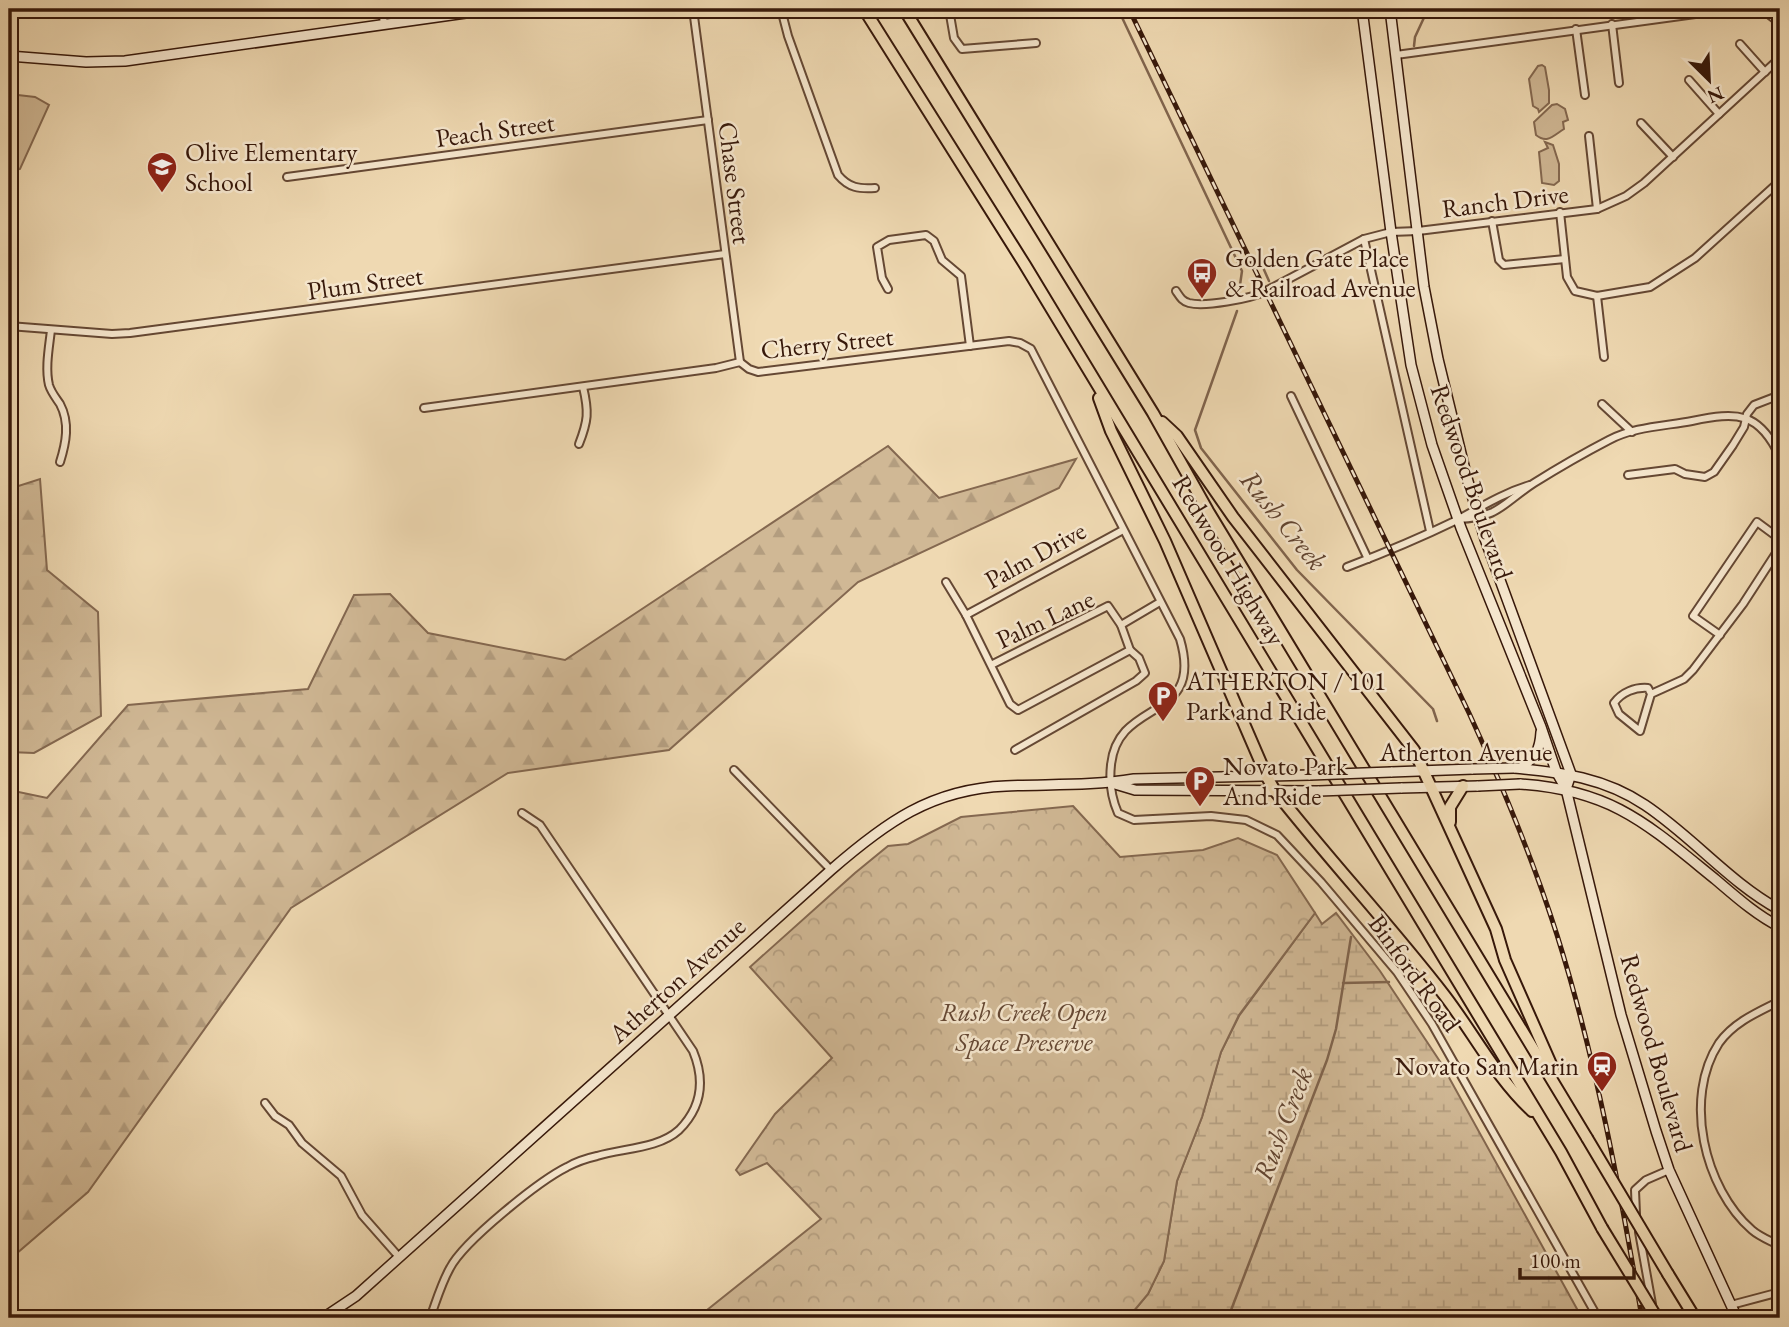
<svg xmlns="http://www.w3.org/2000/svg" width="1789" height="1327" font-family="'EB Garamond',serif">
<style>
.grass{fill:#d0b895;stroke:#846850;stroke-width:2}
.forest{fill:url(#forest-firs);stroke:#846850;stroke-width:2}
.wetland{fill:url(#wetland-marsh);stroke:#846850;stroke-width:2}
.park{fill:url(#park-crowns);stroke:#846850;stroke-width:2}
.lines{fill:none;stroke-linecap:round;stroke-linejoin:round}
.stream{stroke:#80644d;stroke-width:2.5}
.street-casing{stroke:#654834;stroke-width:10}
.secondary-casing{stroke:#37180a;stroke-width:12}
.highway-casing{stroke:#37180a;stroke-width:14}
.street{stroke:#f5e6cd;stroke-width:6}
.secondary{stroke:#f5e6cd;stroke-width:9}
.highway{stroke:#efd9b2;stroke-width:10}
.rail-casing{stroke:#37180a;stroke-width:5}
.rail{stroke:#f5e6cd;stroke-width:2.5;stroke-dasharray:8;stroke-linecap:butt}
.secondary-bridge-casing{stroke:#37180a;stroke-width:12;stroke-linecap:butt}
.highway-bridge-casing{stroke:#37180a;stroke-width:14;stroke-linecap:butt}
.secondary-bridge{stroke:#f5e6cd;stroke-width:9}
.highway-bridge{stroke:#efd9b2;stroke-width:10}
.labels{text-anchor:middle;stroke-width:5;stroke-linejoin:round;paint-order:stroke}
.street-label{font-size:26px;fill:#37180a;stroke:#f5e6cd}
.poi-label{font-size:26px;fill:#37180a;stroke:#f5e6cd;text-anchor:start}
.park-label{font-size:26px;font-style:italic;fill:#654834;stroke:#f5e6cd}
.water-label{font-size:28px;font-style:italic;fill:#614431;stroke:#f5e6cd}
</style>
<defs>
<pattern id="forest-firs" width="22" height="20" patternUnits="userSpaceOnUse" patternTransform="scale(1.75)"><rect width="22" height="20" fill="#d0b895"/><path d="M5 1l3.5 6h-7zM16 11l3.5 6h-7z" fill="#b39d7f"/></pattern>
<pattern id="wetland-marsh" width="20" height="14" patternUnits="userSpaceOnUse" patternTransform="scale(1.75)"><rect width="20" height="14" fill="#d0b895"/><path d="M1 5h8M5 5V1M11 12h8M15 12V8" fill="none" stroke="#b39d7f"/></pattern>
<pattern id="park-crowns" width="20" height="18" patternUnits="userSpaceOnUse" patternTransform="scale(1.75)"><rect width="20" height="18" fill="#d0b895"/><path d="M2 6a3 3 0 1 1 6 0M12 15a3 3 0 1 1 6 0" fill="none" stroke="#b39d7f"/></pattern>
</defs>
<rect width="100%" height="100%" fill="#efd9b2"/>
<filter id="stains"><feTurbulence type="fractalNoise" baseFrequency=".00286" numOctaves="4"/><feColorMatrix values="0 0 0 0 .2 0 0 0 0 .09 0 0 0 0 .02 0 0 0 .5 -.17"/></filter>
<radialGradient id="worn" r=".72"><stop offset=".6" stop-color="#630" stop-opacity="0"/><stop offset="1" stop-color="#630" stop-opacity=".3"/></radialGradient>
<g class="grass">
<polygon points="1542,65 1545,67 1549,90 1549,103 1539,112 1538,109 1533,106 1529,79 1538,66"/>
<polygon points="9,94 35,97 49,105 20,169 9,172"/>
<path d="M 1557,104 L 1565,109 L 1568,120 L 1563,122 L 1564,129 C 1553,136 1547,144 1536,135 L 1534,122 L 1552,105 Z"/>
<polygon points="1545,142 1553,145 1559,164 1559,181 1554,185 1542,183 1539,152 1548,148"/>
</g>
<g class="forest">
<polygon points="888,446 939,498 1076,459 1059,488 858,582 669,750 508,773 291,908 88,1192 9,1260 9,790 47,798 128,705 308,689 354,595 390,594 428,633 565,660"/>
<polygon points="40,479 47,570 98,612 101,716 34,753 9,752 9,489"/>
</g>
<polygon class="wetland" points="1315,913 1322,924 1336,913 1380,971 1441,1063 1582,1318 1128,1318 1148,1294 1164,1261 1177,1181 1202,1117 1221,1052 1239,1016"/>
<polygon class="park" points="1073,806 1120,857 1203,850 1238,838 1277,855 1315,913 1239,1015 1221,1052 1202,1117 1177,1181 1164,1261 1148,1294 1128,1318 697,1318 821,1219 767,1163 740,1175 736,1170 775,1114 832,1058 750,967 855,873 888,846 908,844 961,817"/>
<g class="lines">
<g class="stream">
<polyline points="1118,9 1242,271 1239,292"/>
<polyline points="1414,46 1415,37 1428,9"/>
<polyline points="1261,263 1269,281"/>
<polyline points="1237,311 1195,430 1201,448 1297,570 1433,709 1437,721"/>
<polyline points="1343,983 1389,982"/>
<polyline points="1228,1318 1327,1060 1336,1029 1351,937"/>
</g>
<g class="street-casing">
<g id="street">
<polyline points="382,9 384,24"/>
<polyline points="693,9 740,362"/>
<path d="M 781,9 L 788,36 L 838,175 C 849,188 859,189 875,188"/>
<polyline points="949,9 954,38 962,49 1036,43"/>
<polyline points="1752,9 1767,13 1780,23"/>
<polyline points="1612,24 1619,83"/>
<polyline points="1576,29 1585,95"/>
<polyline points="1740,44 1765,72"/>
<polyline points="1396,55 1732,9"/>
<polyline points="1689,80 1719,114"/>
<polyline points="1641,123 1673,157"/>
<polyline points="1589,136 1597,209"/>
<polyline points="287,177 708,120"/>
<polyline points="1560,212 1567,277 1575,291 1597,296 1650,287 1695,258 1780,181"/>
<polyline points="1492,221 1499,260 1504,265 1565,259"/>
<polyline points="1364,239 1430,531"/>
<polyline points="888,289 882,278 877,247 889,240 926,235 934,241 942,260 961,276 970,346"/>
<path d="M 1176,291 C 1180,297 1182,301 1189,303 C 1205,307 1249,299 1264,292 L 1364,239 L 1391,232 L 1418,231 L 1597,209 L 1626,196 L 1644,183 L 1780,58"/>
<polyline points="1597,296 1604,357"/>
<polyline points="9,326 112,334 130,333 725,254"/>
<path d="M 51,330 C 49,348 45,368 49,385 C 51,392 56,398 60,404 C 70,423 66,443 60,462"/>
<polyline points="1291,396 1368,559"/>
<polyline points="1602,404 1632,432"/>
<path d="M 424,408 L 716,368 L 740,362 L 749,369 L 758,372 L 1009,341 L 1020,343 L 1031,349 L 1180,639 C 1205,724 1118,696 1111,765 C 1109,783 1111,797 1118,813 L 1134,820 L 1211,816 L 1246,820 L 1277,835 L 1321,882 L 1397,972 L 1432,1024 L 1598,1318"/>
<path d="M 579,444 C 588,421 589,412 583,387"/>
<polyline points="1628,475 1675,469 1685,474 1705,477 1714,472 1733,445 1744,427 1747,414 1754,405 1780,395"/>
<path d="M 1458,519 C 1499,518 1503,503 1534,483 C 1558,468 1584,453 1609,440 C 1633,427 1665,426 1692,421 C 1737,412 1759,411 1780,457"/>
<path d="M 1347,567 C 1384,553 1422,537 1457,520 C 1481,507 1503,493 1530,485"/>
<polyline points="946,582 966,615 1010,704 1018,710 1130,650 1121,625 1108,606 991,665"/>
<polyline points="966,615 1123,530"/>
<polyline points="1121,625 1160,602"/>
<polyline points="1720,635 1693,616 1757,522 1780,539"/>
<path d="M 1651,694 L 1648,688 C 1635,687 1622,692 1614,703 L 1619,714 L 1640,731 L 1651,694 L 1684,679 L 1693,670 L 1743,604 L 1780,547"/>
<polyline points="1015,750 1136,681 1145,673 1139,658 1130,650"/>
<polyline points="734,770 831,870"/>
<path d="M 1780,1001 C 1758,1012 1734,1022 1719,1043 C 1683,1098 1704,1188 1752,1230 C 1760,1237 1771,1241 1780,1246"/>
<polyline points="265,1103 275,1116 289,1125 302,1143 341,1176 362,1215 399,1257"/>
<polyline points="1636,1214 1635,1190 1646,1180 1669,1170"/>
<polyline points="1639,1232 1652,1304"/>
<polyline points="1731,1305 1780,1292"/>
<path d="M 430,1318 C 436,1302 441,1284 450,1268 C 464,1241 539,1181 567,1167 C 576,1162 588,1158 597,1156 C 623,1148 658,1149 679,1130 C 702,1107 705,1080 693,1051 L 540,825 L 522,813"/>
</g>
</g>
<g class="secondary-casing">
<g id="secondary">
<polyline points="1362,9 1391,232 1411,365 1432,445 1461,528 1541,727 1556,771 1566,789 1621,1015 1656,1131 1669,1170 1737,1318"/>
<polyline points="1390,9 1424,287 1438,359 1467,478 1485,539 1571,774 1566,789"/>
<polyline points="9,56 86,62 125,61 494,9"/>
<path d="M 1514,768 C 1561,772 1605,778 1645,805 C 1693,837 1730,883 1780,910"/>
<path d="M 1521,768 C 1535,757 1540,751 1541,732"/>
<polyline points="1391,772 1473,769"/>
<polyline points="1115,784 1135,790 1319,791"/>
<path d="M 1520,784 C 1612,790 1647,824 1715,879 C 1735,896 1756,915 1780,927"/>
<polyline points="1401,788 1478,786"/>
<path d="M 323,1318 L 356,1296 L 831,870 C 885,823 931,789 1006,786 C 1049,784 1092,786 1134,779 L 1310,775"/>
</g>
</g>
<g class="highway-casing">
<g id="highway">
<polyline points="864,9 1025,265 1561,1152 1602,1228"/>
<polyline points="904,9 1153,413 1208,511 1587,1138"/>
<path d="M 1099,398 L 1111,431 L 1165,541 L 1267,777 L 1275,791 C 1330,861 1391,926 1445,996 C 1474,1034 1497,1079 1532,1111"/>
<polyline points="1162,422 1177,436 1233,517 1414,750 1496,929 1505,960 1554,1071"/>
<polyline points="1450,822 1450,807 1463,786"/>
<polyline points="1668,1274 1695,1318"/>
</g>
</g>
<use href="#street" class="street"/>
<use href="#secondary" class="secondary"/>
<use href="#highway" class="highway"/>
<g class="rail-casing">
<path id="rail" d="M 1129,9 L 1469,713 C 1502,785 1533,859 1557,935 C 1596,1059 1620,1190 1642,1318"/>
</g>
<use href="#rail" class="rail"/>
<g class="secondary-bridge-casing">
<g id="secondary-bridge">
<polyline points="1473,769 1514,768"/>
<polyline points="1310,775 1391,772"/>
<polyline points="1478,786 1520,784"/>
<polyline points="1319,791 1401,788"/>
</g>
</g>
<g class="highway-bridge-casing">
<g id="highway-bridge">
<polyline points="1587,1138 1668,1274"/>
<polyline points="1602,1228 1657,1318"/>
</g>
</g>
<use href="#secondary-bridge" class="secondary-bridge"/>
<use href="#highway-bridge" class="highway-bridge"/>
</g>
<defs>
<g id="school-pin" transform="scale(1.575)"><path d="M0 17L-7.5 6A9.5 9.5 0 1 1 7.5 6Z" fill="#8f2418" stroke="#f5e6cd"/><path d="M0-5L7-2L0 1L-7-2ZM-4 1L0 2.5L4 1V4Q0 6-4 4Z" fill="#fff"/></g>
<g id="bus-pin" transform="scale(1.575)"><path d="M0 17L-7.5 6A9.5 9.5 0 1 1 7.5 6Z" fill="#8f2418" stroke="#f5e6cd"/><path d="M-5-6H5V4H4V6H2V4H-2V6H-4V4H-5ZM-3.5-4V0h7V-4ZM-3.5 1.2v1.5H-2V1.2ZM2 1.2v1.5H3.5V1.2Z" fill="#fff"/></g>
<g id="parking-pin" transform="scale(1.575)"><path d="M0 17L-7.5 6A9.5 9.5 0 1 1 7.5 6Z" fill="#8f2418" stroke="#f5e6cd"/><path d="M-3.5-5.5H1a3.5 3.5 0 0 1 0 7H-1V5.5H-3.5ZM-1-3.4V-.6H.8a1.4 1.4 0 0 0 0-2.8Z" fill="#fff"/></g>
<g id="station-pin" transform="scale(1.575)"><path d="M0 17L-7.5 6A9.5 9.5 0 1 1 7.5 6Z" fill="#8f2418" stroke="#f5e6cd"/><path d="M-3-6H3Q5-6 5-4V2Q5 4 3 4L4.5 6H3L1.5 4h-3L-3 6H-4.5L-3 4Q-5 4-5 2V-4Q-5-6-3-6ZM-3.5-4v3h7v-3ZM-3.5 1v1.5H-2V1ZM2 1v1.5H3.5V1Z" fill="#fff"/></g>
</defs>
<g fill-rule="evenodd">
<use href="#school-pin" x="162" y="167"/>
<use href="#bus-pin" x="1202" y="273"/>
<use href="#parking-pin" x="1163" y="696"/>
<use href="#parking-pin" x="1200" y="781"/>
<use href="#station-pin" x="1602" y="1066"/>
</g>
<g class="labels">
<g class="street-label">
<text transform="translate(495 130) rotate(-8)" y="9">Peach Street</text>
<text transform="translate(735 183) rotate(83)" y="9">Chase Street</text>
<text transform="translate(1505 201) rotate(-7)" y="9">Ranch Drive</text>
<text transform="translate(365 283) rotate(-8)" y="9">Plum Street</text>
<text transform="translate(827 343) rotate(-6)" y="9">Cherry Street</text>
<text transform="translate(1472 482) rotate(71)" y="9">Redwood Boulevard</text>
<text transform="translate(1035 555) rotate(-29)" y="9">Palm Drive</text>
<text transform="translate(1229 560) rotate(59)" y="9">Redwood Highway</text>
<text transform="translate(1045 619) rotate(-25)" y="9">Palm Lane</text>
<text x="1466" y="761">Atherton Avenue</text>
<text transform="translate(1415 973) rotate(54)" y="9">Binford Road</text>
<text transform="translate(677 980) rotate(-42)" y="9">Atherton Avenue</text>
<text transform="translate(1657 1053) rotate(74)" y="9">Redwood Boulevard</text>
</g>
<g class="poi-label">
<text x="185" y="161">Olive Elementary<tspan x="185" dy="30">School</tspan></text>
<text x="1225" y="267">Golden Gate Place<tspan x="1225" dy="30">&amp; Railroad Avenue</tspan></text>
<text x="1186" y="690">ATHERTON / 101<tspan x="1186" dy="30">Park and Ride</tspan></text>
<text x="1223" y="775">Novato Park<tspan x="1223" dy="30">And Ride</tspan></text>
<text x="1579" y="1075" text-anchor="end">Novato San Marin</text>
</g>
<g class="park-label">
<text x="1024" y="1021">Rush Creek Open<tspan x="1024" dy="30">Space Preserve</tspan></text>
</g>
<g class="water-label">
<text transform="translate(1284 520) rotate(51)" y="10">Rush Creek</text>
<text transform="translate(1282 1124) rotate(-69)" y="10">Rush Creek</text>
</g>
</g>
<rect width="1789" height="1327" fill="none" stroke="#efd9b2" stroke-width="35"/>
<rect x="10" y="10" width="1768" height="1306" fill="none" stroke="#37180a" stroke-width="3.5"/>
<rect x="18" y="18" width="1754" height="1292" fill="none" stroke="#37180a" stroke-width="2"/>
<g transform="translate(1709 80) rotate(156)" stroke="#f5e6cd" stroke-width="5" paint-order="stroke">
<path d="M0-5L12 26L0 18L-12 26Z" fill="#37180a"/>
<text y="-10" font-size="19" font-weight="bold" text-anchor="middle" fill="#37180a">N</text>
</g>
<path d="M1520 1268v10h114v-10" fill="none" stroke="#37180a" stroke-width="3.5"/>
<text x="1530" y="1268" font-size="21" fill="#37180a" stroke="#f5e6cd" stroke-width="5" paint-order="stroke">100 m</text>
<rect width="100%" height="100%" filter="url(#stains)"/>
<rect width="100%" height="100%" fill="url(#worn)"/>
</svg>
